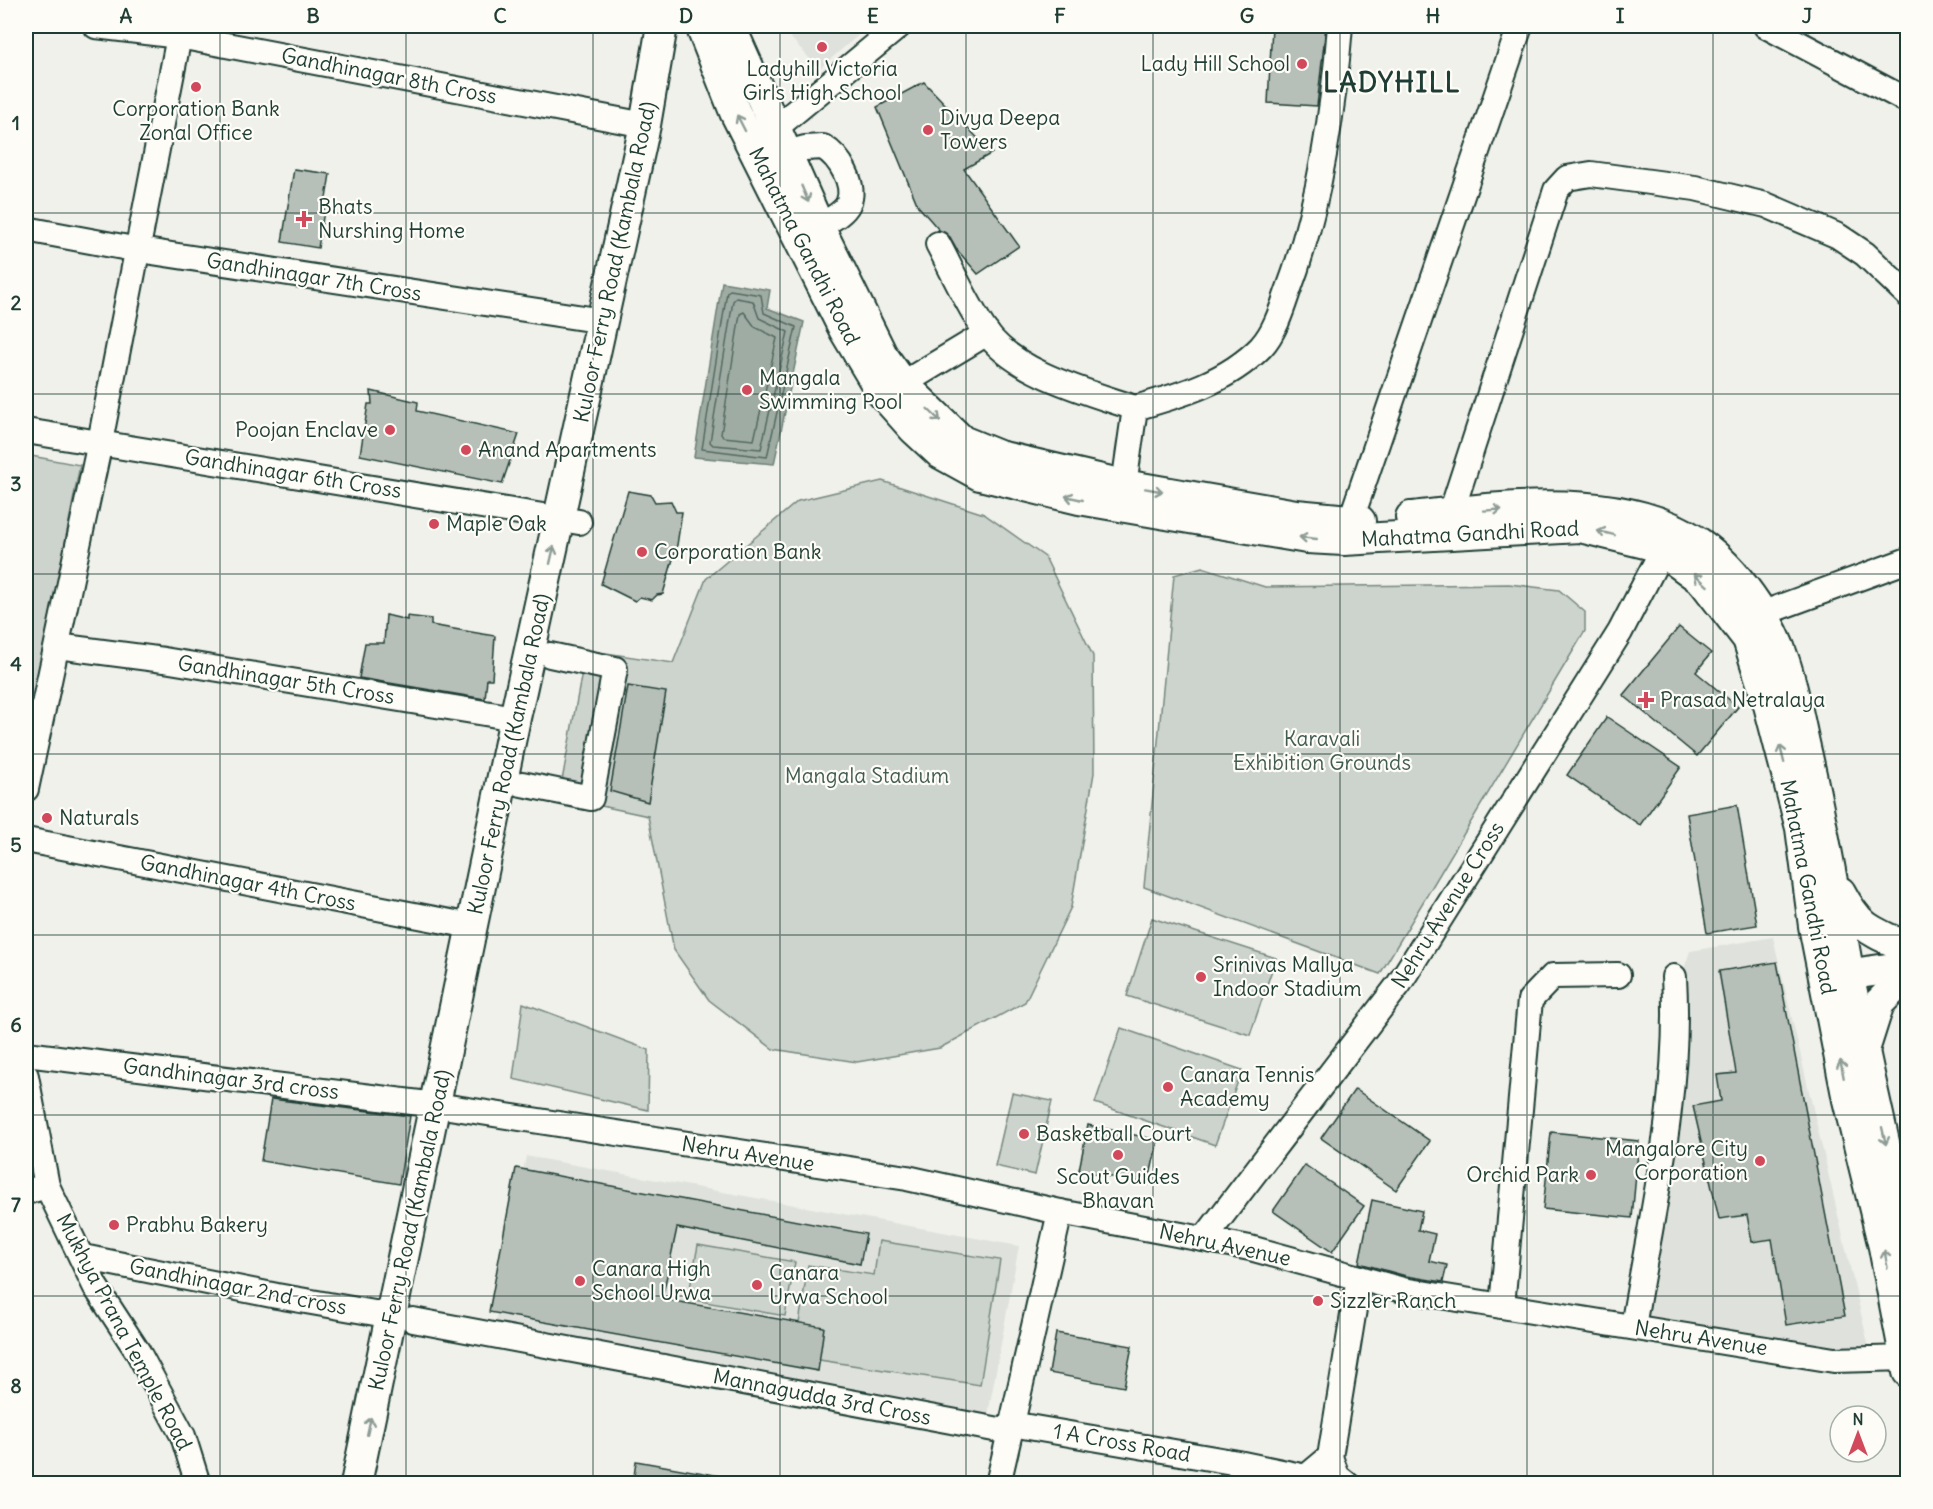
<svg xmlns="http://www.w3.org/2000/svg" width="1933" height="1509" font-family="Delius,sans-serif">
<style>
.built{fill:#dfe2dc}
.green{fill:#cdd3cd;stroke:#768880;stroke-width:1.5}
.water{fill:#9faca4;stroke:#6c8077;stroke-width:1.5}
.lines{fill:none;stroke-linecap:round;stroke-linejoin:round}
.shore{stroke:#526961;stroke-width:1.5}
.building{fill:#b6bfb8;stroke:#1f3d34;stroke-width:1.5}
.minor-casing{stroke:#1f3d34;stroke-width:28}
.major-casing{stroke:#1f3d34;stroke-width:34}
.minor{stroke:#fdfcf7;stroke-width:24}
.major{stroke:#fdfcf7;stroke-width:30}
.oneway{stroke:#8e9c96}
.grid{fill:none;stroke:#1f3d34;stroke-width:1.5;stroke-opacity:0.55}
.poi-dot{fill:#d1495b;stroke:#fdfcf7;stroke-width:2}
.labels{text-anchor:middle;stroke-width:4.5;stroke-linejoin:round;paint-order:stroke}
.poi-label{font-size:21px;fill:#1f3d34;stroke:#fdfcf7;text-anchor:start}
.street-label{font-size:21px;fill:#1f3d34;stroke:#fdfcf7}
.park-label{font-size:21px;fill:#425b53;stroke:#fdfcf7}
.district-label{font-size:27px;font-weight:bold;letter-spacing:1.5px;fill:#1f3d34;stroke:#fdfcf7}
.neatline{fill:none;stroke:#1f3d34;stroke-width:2}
.grid-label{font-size:20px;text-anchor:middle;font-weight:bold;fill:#1f3d34}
</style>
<rect width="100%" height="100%" fill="#f0f1eb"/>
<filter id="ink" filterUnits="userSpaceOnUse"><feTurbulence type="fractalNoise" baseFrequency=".0167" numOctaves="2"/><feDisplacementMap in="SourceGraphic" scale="12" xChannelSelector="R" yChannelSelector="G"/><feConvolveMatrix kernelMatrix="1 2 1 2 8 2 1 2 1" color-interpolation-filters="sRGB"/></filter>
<g filter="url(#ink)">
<g class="built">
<polygon points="780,26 869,26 819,69"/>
<polygon points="1773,937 1870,1352 1631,1313 1672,1004 1690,951"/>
<polygon points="526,1156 1019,1246 988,1415 495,1324"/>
</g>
<g class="green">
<polygon points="26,455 80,465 26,743"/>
<polygon points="882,481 984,514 1045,557 1093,656 1094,773 1071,907 1025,1002 940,1048 857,1062 773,1049 709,1000 674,950 648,816 559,797 586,650 673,663 706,579 798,501"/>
<polygon points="1202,567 1265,587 1509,584 1559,590 1585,612 1585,631 1380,974 1144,887 1174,575"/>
<polygon points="1152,918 1276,958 1250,1035 1127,996"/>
<polygon points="523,1003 649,1050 648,1110 513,1079"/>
<polygon points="1121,1028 1242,1070 1215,1145 1095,1103"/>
<polygon points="1012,1093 1052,1101 1035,1175 995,1166"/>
<polygon points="879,1241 1000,1260 980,1385 794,1356 808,1265 874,1275"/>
<polygon points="698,1245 795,1262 785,1316 688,1299"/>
</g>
<polygon class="water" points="722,282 770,290 767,308 804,322 774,464 694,457"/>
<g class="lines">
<g class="shore">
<polygon points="730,290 761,295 764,313 796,327 767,457 702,449 727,292"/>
<polygon points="736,298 753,301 759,318 788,332 761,449 713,445 710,442 733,301"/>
<polygon points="744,312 755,327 777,338 754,440 723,437 721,434 740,314"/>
</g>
</g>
<g class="building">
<polygon points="1272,26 1326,26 1317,106 1268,103"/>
<polygon points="924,82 992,153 964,169 1019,246 978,274 958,251 950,237 939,230 918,206 877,107"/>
<polygon points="294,169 330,174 318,248 282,242"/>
<polygon points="371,391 418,402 417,411 519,434 502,484 360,455 368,404 372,404"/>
<polygon points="628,491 651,495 655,502 671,501 676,512 682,512 677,545 663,594 657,595 652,600 640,597 635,601 601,584"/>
<polygon points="386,615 407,620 407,616 431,619 431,625 495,636 492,679 487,679 485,699 359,678 365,643 384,643"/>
<polygon points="1679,627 1711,653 1696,672 1738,707 1697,756 1623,695"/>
<polygon points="628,686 666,692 648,802 610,791"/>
<polygon points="1607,717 1681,767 1640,825 1567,775"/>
<polygon points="1737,805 1757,925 1707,933 1687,814"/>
<polygon points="1777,962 1845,1316 1786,1325 1772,1239 1752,1242 1747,1215 1719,1219 1693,1106 1721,1101 1717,1075 1736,1073 1719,971"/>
<polygon points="1355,1089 1430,1141 1396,1190 1321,1138"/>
<polygon points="271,1099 410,1116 399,1184 261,1161"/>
<polygon points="1088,1125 1158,1140 1148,1185 1079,1170"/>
<polygon points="1551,1132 1639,1141 1632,1218 1543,1209"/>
<polygon points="1305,1165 1364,1206 1332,1252 1273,1211"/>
<polygon points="516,1168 866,1234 860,1264 677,1228 662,1299 824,1327 818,1371 489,1312"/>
<polygon points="1372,1200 1422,1211 1418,1230 1435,1234 1429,1261 1447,1265 1443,1282 1406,1276 1359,1263"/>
<polygon points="1056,1333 1132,1346 1124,1387 1049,1373"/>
<polygon points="636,1461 721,1476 720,1484 633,1484"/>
</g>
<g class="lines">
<g class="minor-casing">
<g id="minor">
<polyline points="96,26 179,36 645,125"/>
<polyline points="1766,26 1908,101"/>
<polyline points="774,121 784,121 899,26"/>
<path d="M 787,153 L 805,148 L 823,147 C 839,156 857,185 848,204 C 843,214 828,221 819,227"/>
<polyline points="26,229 139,250 603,321"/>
<path d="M 938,244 C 953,272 967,305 986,332 C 1016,374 1088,392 1135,408"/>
<polyline points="889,392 987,333"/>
<polyline points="26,431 579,522"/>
<path d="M 1124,485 L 1135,408 C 1181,395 1227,382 1261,347 C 1274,333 1281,312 1287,294 C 1319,210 1333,115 1340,26"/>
<polyline points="1451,513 1556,190 1567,178 1591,174 1695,188 1766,205 1838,236 1865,254 1908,295"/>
<polyline points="1345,537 1520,26"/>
<polyline points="1761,614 1908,560"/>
<polyline points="57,646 164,660 515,718"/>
<polyline points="522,784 591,798 615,669 550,655"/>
<polyline points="26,789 100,442 181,26"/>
<polyline points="26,840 471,926"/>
<polyline points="26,1054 436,1105 907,1178 1060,1212 1250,1248 1403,1290 1834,1360 1908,1358"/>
<polyline points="26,1076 47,1186 95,1286 138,1352 183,1436 198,1484"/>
<polyline points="26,1192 47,1186"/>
<polyline points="1204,1239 1399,984 1620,632 1662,551"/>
<polyline points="83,1257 277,1296 392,1316"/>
<polyline points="1502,1306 1530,1000 1553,976 1618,975"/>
<polyline points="413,1320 1010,1432 1060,1212"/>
<path d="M 1633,1327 C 1652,1212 1681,1094 1674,977"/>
<polyline points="1011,1424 1238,1463 1306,1477 1330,1457 1359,1278"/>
<polyline points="1330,1457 1337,1476 1347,1484"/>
<polyline points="998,1484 1010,1432"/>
</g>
</g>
<g class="major-casing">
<g id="major">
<polyline points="701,26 735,112 845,331 882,393 914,429 940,453 980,475 1079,499 1307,538 1344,540 1580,527 1653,545 1662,551 1703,581 1748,639 1769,705 1801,828 1814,926 1848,1100 1884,1247 1908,1372"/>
<polyline points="730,26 820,229 882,355 902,383 962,441 999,456 1124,485 1296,515 1360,521"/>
<path d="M 1411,517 C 1498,507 1623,490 1699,543 C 1735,568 1771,619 1784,661 C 1793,687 1798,716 1804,743 C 1822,820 1835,898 1849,976 C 1866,1070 1890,1162 1908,1255"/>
<path d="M 1840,892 C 1859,928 1869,930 1904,946"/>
<polyline points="1831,977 1908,966"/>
<polyline points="1865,1047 1879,1003 1908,974"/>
<polyline points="356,1484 515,718 645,125 662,26"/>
</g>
</g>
<use href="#minor" class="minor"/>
<use href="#major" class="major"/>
</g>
<defs><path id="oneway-shaft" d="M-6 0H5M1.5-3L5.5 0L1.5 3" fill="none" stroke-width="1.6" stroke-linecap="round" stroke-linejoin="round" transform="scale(1.5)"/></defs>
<g class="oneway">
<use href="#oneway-shaft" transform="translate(741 123) rotate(-117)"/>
<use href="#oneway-shaft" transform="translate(805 194) rotate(67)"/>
<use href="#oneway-shaft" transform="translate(934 415) rotate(44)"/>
<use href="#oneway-shaft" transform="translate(1154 490) rotate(10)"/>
<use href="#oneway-shaft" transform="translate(1074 498) rotate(-167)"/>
<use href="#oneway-shaft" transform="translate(1493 510) rotate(-4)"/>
<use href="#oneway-shaft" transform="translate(1606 533) rotate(-166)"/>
<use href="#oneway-shaft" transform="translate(1308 538) rotate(-174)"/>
<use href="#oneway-shaft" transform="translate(552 555) rotate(-77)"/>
<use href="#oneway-shaft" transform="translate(1701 580) rotate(-138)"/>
<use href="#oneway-shaft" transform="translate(1782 754) rotate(-104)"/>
<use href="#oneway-shaft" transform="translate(1842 1069) rotate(-101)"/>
<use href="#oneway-shaft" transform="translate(1884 1136) rotate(77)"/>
<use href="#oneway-shaft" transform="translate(1886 1259) rotate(-100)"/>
<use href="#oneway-shaft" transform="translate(369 1426) rotate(-78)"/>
</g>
</g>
<path class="grid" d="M 220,26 L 220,1484M 406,26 L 406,1484M 593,26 L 593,1484M 780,26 L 780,1484M 966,26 L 966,1484M 1153,26 L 1153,1484M 1340,26 L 1340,1484M 1527,26 L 1527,1484M 1713,26 L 1713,1484M 26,213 L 1908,213M 26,394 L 1908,394M 26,574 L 1908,574M 26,754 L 1908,754M 26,935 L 1908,935M 26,1115 L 1908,1115M 26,1296 L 1908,1296"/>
<g class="poi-dot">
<circle cx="822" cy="47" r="6"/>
<circle cx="1302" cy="64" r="6"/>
<circle cx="196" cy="87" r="6"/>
<circle cx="928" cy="130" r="6"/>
<path d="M301 210h6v6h6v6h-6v6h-6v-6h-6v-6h6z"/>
<circle cx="747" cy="390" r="6"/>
<circle cx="390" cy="430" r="6"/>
<circle cx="466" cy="450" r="6"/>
<circle cx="434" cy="524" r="6"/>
<circle cx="642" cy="552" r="6"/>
<path d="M1643 691h6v6h6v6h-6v6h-6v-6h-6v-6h6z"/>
<circle cx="47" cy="818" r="6"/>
<circle cx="1201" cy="977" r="6"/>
<circle cx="1168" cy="1087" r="6"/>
<circle cx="1024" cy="1134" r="6"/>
<circle cx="1118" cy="1155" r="6"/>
<circle cx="1760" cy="1161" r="6"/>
<circle cx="1591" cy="1175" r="6"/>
<circle cx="114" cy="1225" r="6"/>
<circle cx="580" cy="1281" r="6"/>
<circle cx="757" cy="1285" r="6"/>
<circle cx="1318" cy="1301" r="6"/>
</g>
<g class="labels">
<g class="poi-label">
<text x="1290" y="71" text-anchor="end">Lady Hill School</text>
<text x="822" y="76" text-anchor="middle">Ladyhill Victoria<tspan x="822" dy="24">Girls High School</tspan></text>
<text x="196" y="116" text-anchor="middle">Corporation Bank<tspan x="196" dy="24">Zonal Office</tspan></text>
<text x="940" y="125">Divya Deepa<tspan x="940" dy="24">Towers</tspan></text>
<text x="318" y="214">Bhats<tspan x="318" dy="24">Nurshing Home</tspan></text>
<text x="759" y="385">Mangala<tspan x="759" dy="24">Swimming Pool</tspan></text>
<text x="378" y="437" text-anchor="end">Poojan Enclave</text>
<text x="478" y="457">Anand Apartments</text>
<text x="446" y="531">Maple Oak</text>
<text x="654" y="559">Corporation Bank</text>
<text x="1660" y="707">Prasad Netralaya</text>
<text x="59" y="825">Naturals</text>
<text x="1213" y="972">Srinivas Mallya<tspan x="1213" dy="24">Indoor Stadium</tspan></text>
<text x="1180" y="1082">Canara Tennis<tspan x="1180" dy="24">Academy</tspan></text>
<text x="1036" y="1141">Basketball Court</text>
<text x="1748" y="1156" text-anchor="end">Mangalore City<tspan x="1748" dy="24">Corporation</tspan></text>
<text x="1579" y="1182" text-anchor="end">Orchid Park</text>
<text x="1118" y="1184" text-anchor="middle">Scout Guides<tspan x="1118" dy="24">Bhavan</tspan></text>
<text x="126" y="1232">Prabhu Bakery</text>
<text x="592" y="1276">Canara High<tspan x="592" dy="24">School Urwa</tspan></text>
<text x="769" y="1280">Canara<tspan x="769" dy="24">Urwa School</tspan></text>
<text x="1330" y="1308">Sizzler Ranch</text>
</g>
<g class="street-label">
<text transform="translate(389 76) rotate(11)" y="7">Gandhinagar 8th Cross</text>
<text transform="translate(804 246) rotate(63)" y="7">Mahatma Gandhi Road</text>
<text transform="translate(615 262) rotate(-78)" y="7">Kuloor Ferry Road (Kambala Road)</text>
<text transform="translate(314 277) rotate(9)" y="7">Gandhinagar 7th Cross</text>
<text transform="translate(293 474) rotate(9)" y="7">Gandhinagar 6th Cross</text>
<text transform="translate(1470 534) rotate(-3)" y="7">Mahatma Gandhi Road</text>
<text transform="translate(286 680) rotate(9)" y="7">Gandhinagar 5th Cross</text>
<text transform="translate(509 754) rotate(-78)" y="7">Kuloor Ferry Road (Kambala Road)</text>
<text transform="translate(248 883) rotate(11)" y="7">Gandhinagar 4th Cross</text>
<text transform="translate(1808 887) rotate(79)" y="7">Mahatma Gandhi Road</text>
<text transform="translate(1448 905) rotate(-58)" y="7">Nehru Avenue Cross</text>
<text transform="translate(231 1079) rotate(7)" y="7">Gandhinagar 3rd cross</text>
<text transform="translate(748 1154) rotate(9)" y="7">Nehru Avenue</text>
<text transform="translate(410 1230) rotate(-78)" y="7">Kuloor Ferry Road (Kambala Road)</text>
<text transform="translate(1225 1245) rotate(12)" y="7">Nehru Avenue</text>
<text transform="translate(238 1287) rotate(11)" y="7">Gandhinagar 2nd cross</text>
<text transform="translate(124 1332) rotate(62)" y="7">Mukhya Prana Temple Road</text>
<text transform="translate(1701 1338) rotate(9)" y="7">Nehru Avenue</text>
<text transform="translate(822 1397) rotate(11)" y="7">Mannagudda 3rd Cross</text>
<text transform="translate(1122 1443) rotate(10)" y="7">1 A Cross Road</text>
</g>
<g class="park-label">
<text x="1322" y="746">Karavali<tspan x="1322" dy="24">Exhibition Grounds</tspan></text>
<text x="867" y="783">Mangala Stadium</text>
</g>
<g class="district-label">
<text x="1392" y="92">LADYHILL</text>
</g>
</g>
<rect width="1933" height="1509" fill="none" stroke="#fdfcf7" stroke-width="66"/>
<g transform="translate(1858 1434)"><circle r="28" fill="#fdfcf7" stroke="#a4b0a9" stroke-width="1.5"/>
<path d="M0-4.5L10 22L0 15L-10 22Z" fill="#d1495b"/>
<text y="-9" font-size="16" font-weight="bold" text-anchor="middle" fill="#1f3d34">N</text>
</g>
<rect x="33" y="33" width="1867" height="1443" class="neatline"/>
<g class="grid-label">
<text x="126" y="23">A</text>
<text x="313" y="23">B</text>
<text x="500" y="23">C</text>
<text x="686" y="23">D</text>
<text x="873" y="23">E</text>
<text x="1060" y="23">F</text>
<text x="1247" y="23">G</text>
<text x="1433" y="23">H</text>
<text x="1620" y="23">I</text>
<text x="1807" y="23">J</text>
<text x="16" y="130">1</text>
<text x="16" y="310">2</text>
<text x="16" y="491">3</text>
<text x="16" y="671">4</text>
<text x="16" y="852">5</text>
<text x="16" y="1032">6</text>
<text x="16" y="1212">7</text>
<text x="16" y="1393">8</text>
</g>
</svg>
